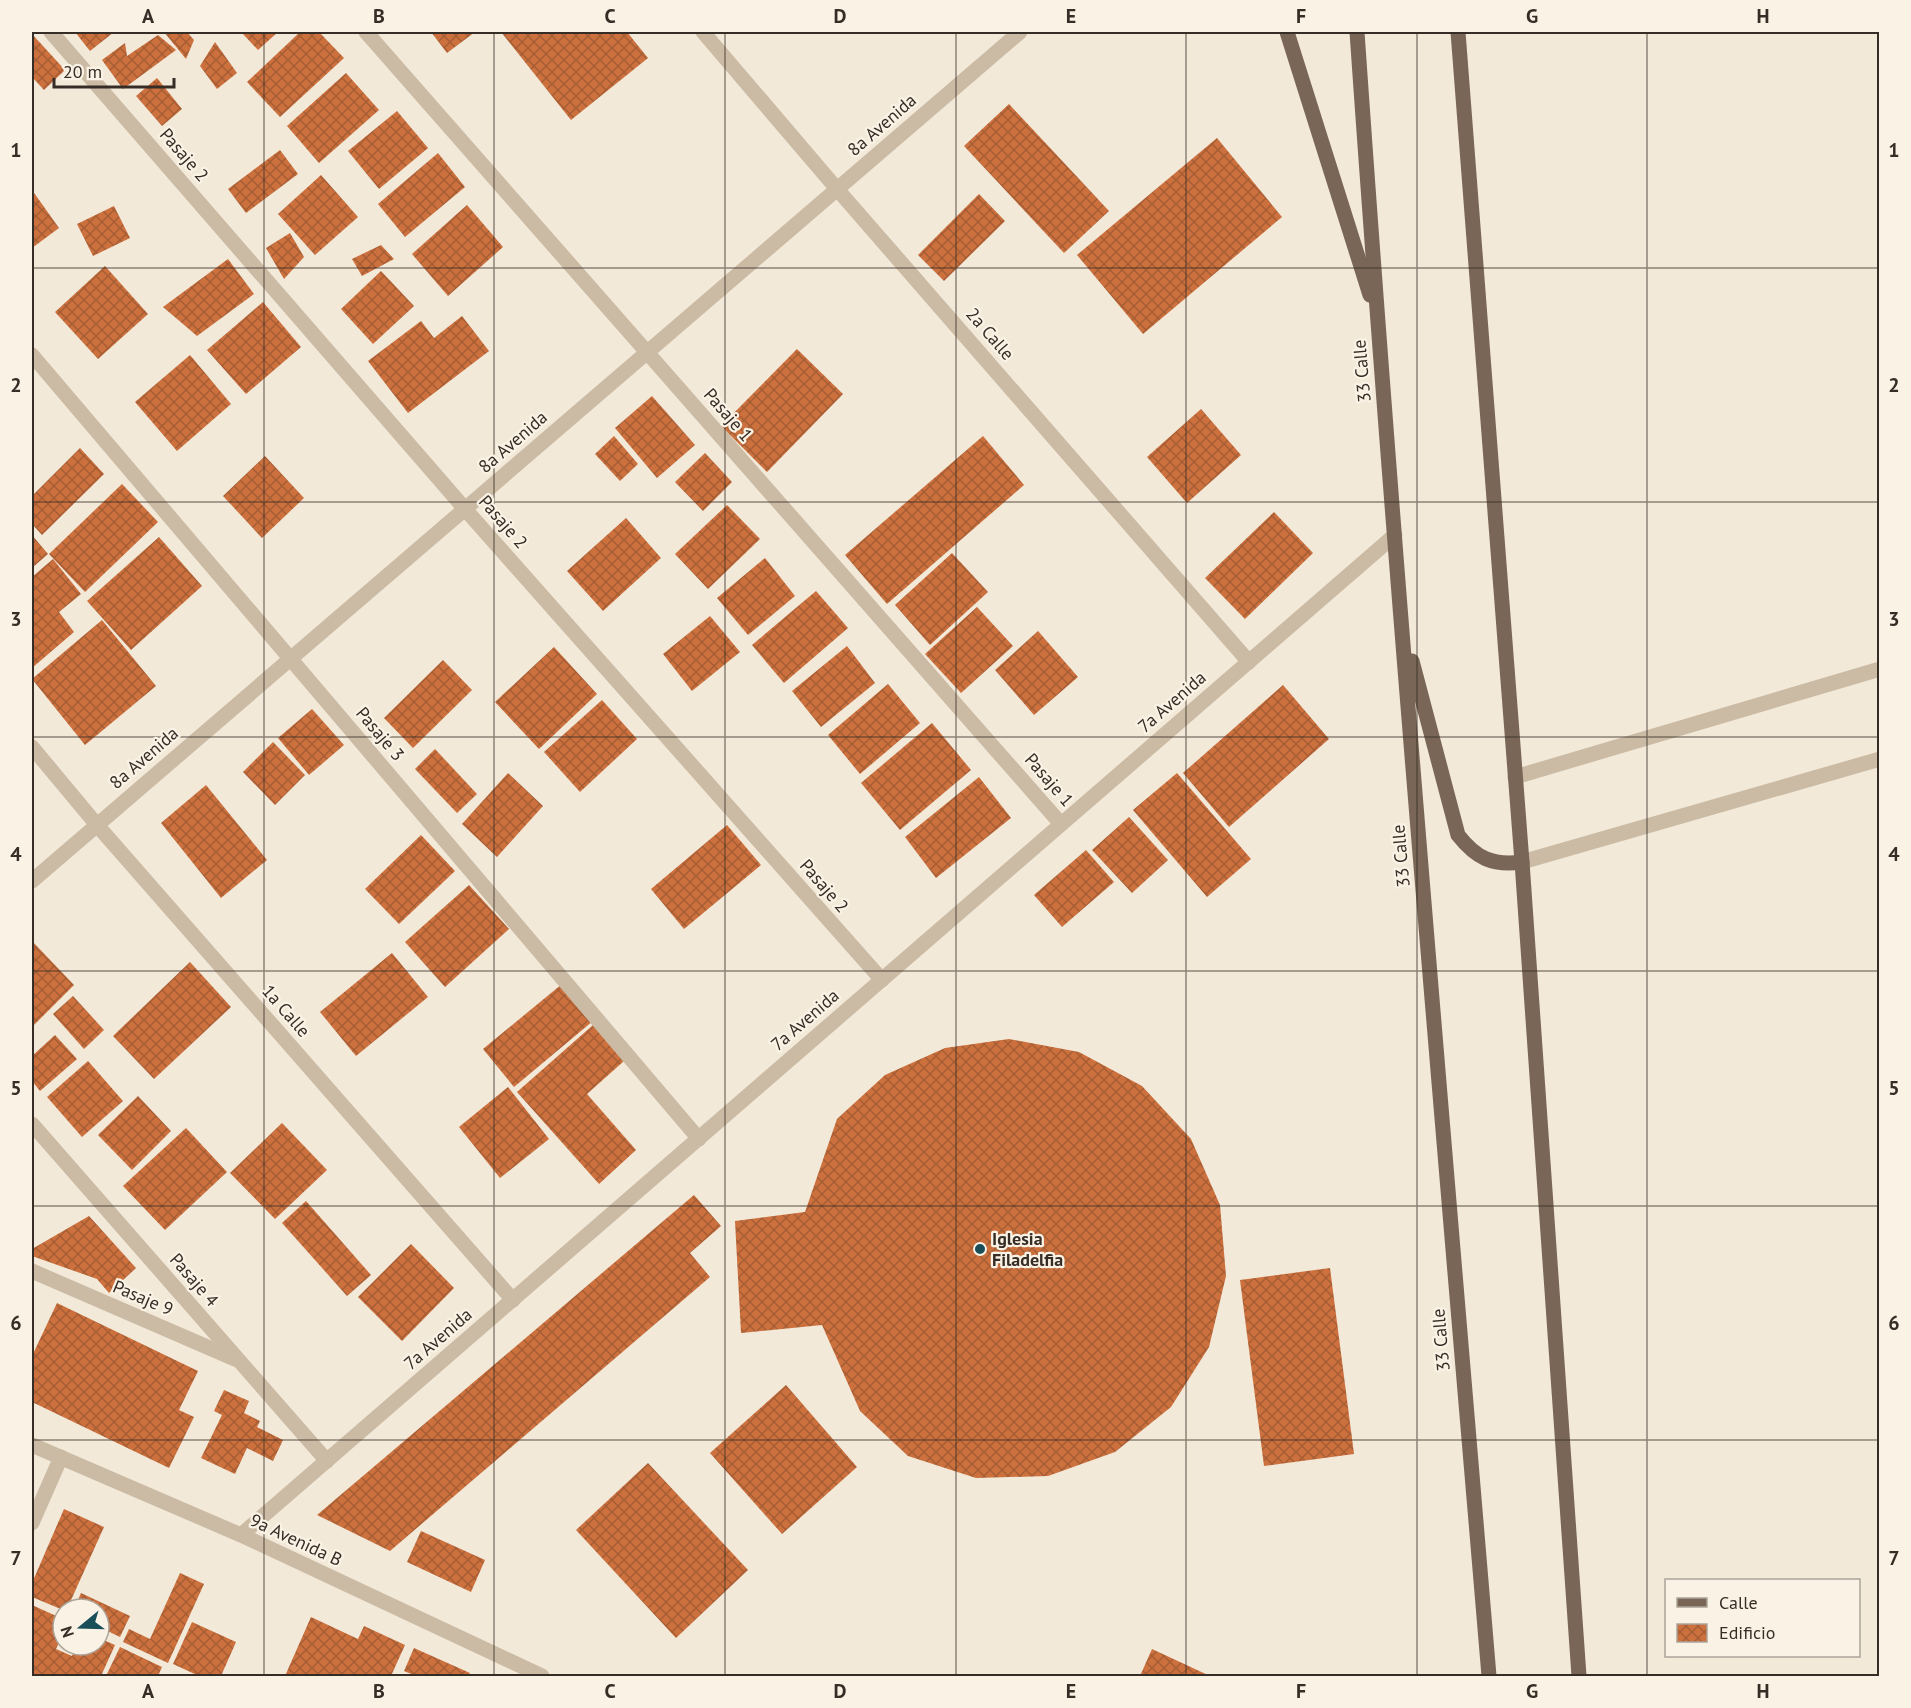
<svg xmlns="http://www.w3.org/2000/svg" width="1911" height="1708" font-family="'PT Sans',sans-serif">
<style>
.building{fill:url(#building-cross-hatch)}
.lines{fill:none;stroke-linecap:round;stroke-linejoin:round}
.lane{stroke:#cbbba4;stroke-width:15}
.street{stroke:#cbbba4;stroke-width:15}
.primary{stroke:#796657;stroke-width:15}
.grid{fill:none;stroke:#362d26;stroke-width:1.5;stroke-opacity:0.55}
.poi-dot{fill:#1a4e59;stroke:#faf3e5;stroke-width:2}
.labels{text-anchor:middle;stroke-width:4.5;stroke-linejoin:round;paint-order:stroke}
.street-label{font-size:18px;fill:#362d26;stroke:#faf3e5}
.poi-label{font-size:18px;font-weight:bold;fill:#362d26;stroke:#faf3e5;text-anchor:start}
.neatline{fill:none;stroke:#362d26;stroke-width:2}
.grid-label{font-size:20px;text-anchor:middle;font-weight:bold;fill:#362d26}
</style>
<defs>
<pattern id="building-cross-hatch" width="8" height="8" patternUnits="userSpaceOnUse" patternTransform="scale(1.5)"><rect width="8" height="8" fill="#cc713e"/><path d="M0 0l8 8M0 8l8-8" fill="none" stroke="#a65d34"/></pattern>
</defs>
<rect width="100%" height="100%" fill="#f3e9d9"/>
<g class="building">
<polygon points="75,32 114,32 90,51"/>
<polygon points="164,32 187,32 194,40 186,59"/>
<polygon points="243,32 278,32 258,50 242,33"/>
<polygon points="300,32 319,32 344,58 280,117 247,82"/>
<polygon points="431,32 475,32 447,53"/>
<polygon points="501,32 627,32 648,58 571,120"/>
<polygon points="32,34 65,70 44,90 32,77"/>
<polygon points="158,35 176,50 123,89 102,60 125,43 127,56"/>
<polygon points="215,42 237,73 217,89 200,66"/>
<polygon points="346,73 379,110 319,163 287,126"/>
<polygon points="157,78 182,109 162,126 136,96"/>
<polygon points="1009,104 1109,211 1064,253 964,146"/>
<polygon points="397,111 428,148 379,189 348,151"/>
<polygon points="1217,138 1282,217 1143,334 1077,255"/>
<polygon points="280,150 298,174 246,213 228,189"/>
<polygon points="438,153 465,187 405,237 378,204"/>
<polygon points="321,175 358,217 315,255 278,214"/>
<polygon points="32,190 59,228 32,248"/>
<polygon points="979,194 1005,221 944,281 918,255"/>
<polygon points="467,205 503,247 448,296 412,254"/>
<polygon points="114,206 130,238 93,256 77,224"/>
<polygon points="290,233 304,257 284,279 266,248"/>
<polygon points="381,245 394,259 362,276 352,259"/>
<polygon points="228,259 254,294 197,336 163,307"/>
<polygon points="105,266 148,314 98,359 55,312"/>
<polygon points="381,271 414,306 373,344 341,309"/>
<polygon points="263,302 301,347 246,394 207,350"/>
<polygon points="462,316 489,351 408,413 368,361 421,321 434,338"/>
<polygon points="797,349 843,394 767,472 721,426"/>
<polygon points="190,355 231,404 177,451 135,402"/>
<polygon points="652,396 695,445 657,478 615,428"/>
<polygon points="1201,409 1241,455 1187,503 1147,457"/>
<polygon points="614,436 638,464 620,481 595,454"/>
<polygon points="983,436 1024,485 887,604 845,555"/>
<polygon points="80,448 104,474 42,535 32,524 32,496"/>
<polygon points="705,453 732,482 703,511 675,482"/>
<polygon points="265,456 304,498 262,538 223,496"/>
<polygon points="122,484 158,522 85,592 49,554"/>
<polygon points="727,505 760,539 708,589 675,554"/>
<polygon points="1274,512 1313,553 1245,619 1205,578"/>
<polygon points="626,518 661,558 603,611 567,571"/>
<polygon points="32,535 48,554 32,568"/>
<polygon points="159,537 202,586 131,650 87,601"/>
<polygon points="952,553 988,592 930,645 895,605"/>
<polygon points="765,558 795,596 748,635 717,598"/>
<polygon points="53,559 81,594 59,612 74,632 32,668 32,577"/>
<polygon points="816,591 848,628 784,683 752,645"/>
<polygon points="977,607 1013,646 961,693 925,654"/>
<polygon points="710,616 740,652 692,691 663,654"/>
<polygon points="102,620 156,686 85,745 32,679"/>
<polygon points="1038,631 1078,677 1034,715 995,670"/>
<polygon points="847,646 875,683 821,727 792,691"/>
<polygon points="554,647 597,694 539,749 495,702"/>
<polygon points="443,660 472,690 413,748 384,718"/>
<polygon points="888,684 920,723 860,774 828,735"/>
<polygon points="1283,685 1329,739 1229,827 1183,773"/>
<polygon points="602,700 637,739 580,792 544,752"/>
<polygon points="312,709 344,745 309,775 278,738"/>
<polygon points="932,723 971,770 900,830 861,783"/>
<polygon points="273,742 305,775 275,805 243,772"/>
<polygon points="435,749 477,794 457,813 415,769"/>
<polygon points="508,773 543,806 497,857 462,824"/>
<polygon points="1177,773 1251,859 1207,897 1133,810"/>
<polygon points="979,777 1011,818 936,878 905,837"/>
<polygon points="206,785 267,860 221,898 161,823"/>
<polygon points="1129,817 1168,860 1132,893 1092,850"/>
<polygon points="727,825 761,865 684,929 651,889"/>
<polygon points="421,835 455,871 399,924 365,889"/>
<polygon points="1086,850 1114,882 1062,927 1034,895"/>
<polygon points="469,885 509,929 445,987 405,942"/>
<polygon points="32,941 74,985 32,1027"/>
<polygon points="392,953 428,997 356,1056 320,1012"/>
<polygon points="190,962 231,1007 154,1079 113,1036"/>
<polygon points="562,984 593,1021 514,1087 483,1049"/>
<polygon points="73,996 104,1030 84,1049 53,1014"/>
<polygon points="593,1025 624,1061 587,1094 636,1150 599,1184 517,1092"/>
<polygon points="55,1035 77,1059 40,1091 32,1081 32,1056"/>
<polygon points="1009,1039 1079,1052 1142,1086 1191,1139 1220,1205 1226,1276 1209,1347 1171,1407 1115,1452 1048,1476 976,1478 908,1456 860,1411 822,1325 741,1333 735,1221 805,1212 837,1119 885,1075 945,1048"/>
<polygon points="88,1061 123,1101 82,1137 47,1097"/>
<polygon points="508,1087 549,1139 500,1178 459,1127"/>
<polygon points="138,1096 171,1131 132,1170 98,1135"/>
<polygon points="282,1123 327,1170 275,1219 230,1173"/>
<polygon points="186,1128 227,1172 165,1230 123,1186"/>
<polygon points="694,1195 721,1226 690,1253 710,1277 390,1551 317,1515"/>
<polygon points="306,1201 371,1275 347,1296 282,1223"/>
<polygon points="89,1216 136,1268 109,1293 97,1279 32,1256 32,1249"/>
<polygon points="411,1244 454,1288 402,1341 358,1297"/>
<polygon points="1330,1268 1354,1454 1264,1466 1240,1280"/>
<polygon points="57,1303 198,1371 179,1410 194,1417 169,1468 32,1402 32,1356"/>
<polygon points="786,1385 857,1467 782,1534 710,1453"/>
<polygon points="224,1390 249,1401 244,1413 260,1421 257,1427 283,1440 273,1461 247,1448 235,1474 201,1458 222,1415 214,1411"/>
<polygon points="648,1463 748,1570 676,1638 576,1530"/>
<polygon points="64,1509 104,1527 67,1609 63,1610 32,1597 32,1583"/>
<polygon points="421,1531 485,1560 471,1592 407,1562"/>
<polygon points="180,1573 204,1584 168,1663 123,1642 129,1629 150,1639"/>
<polygon points="81,1593 130,1616 120,1637 99,1627 99,1609 74,1609"/>
<polygon points="32,1605 63,1619 63,1634 56,1649 72,1656 77,1645 99,1645 99,1638 115,1645 101,1676 32,1676"/>
<polygon points="311,1617 358,1639 364,1626 405,1645 391,1676 285,1676"/>
<polygon points="192,1622 236,1642 221,1676 199,1676 173,1664"/>
<polygon points="120,1647 162,1667 158,1676 106,1676"/>
<polygon points="414,1648 470,1673 468,1676 416,1676 404,1671"/>
<polygon points="1152,1649 1210,1676 1140,1676"/>
</g>
<g class="lines">
<g class="lane">
<polyline points="51,32 465,509 882,980"/>
<polyline points="366,32 1061,824"/>
<polyline points="32,355 699,1139"/>
<polyline points="32,1124 327,1461"/>
<polyline points="32,1271 235,1359"/>
<polyline points="32,1523 61,1457"/>
</g>
<g class="street">
<polyline points="703,32 837,189 1249,662"/>
<polyline points="32,747 97,825 513,1300"/>
<polyline points="1515,777 1880,669"/>
<polyline points="1522,862 1880,759"/>
<polyline points="32,881 1020,32"/>
<polyline points="32,1445 241,1535 542,1676"/>
<polyline points="241,1535 1395,535"/>
</g>
<g class="primary">
<polyline points="1287,32 1370,295"/>
<path d="M 1357,32 C 1395,580 1443,1128 1489,1676"/>
<polyline points="1458,32 1522,862 1579,1676"/>
<path d="M 1412,661 L 1458,835 C 1476,858 1492,866 1522,862"/>
</g>
</g>
<path class="grid" d="M 264,32 L 264,1676M 494,32 L 494,1676M 725,32 L 725,1676M 956,32 L 956,1676M 1186,32 L 1186,1676M 1417,32 L 1417,1676M 1647,32 L 1647,1676M 32,268 L 1880,268M 32,502 L 1880,502M 32,737 L 1880,737M 32,971 L 1880,971M 32,1206 L 1880,1206M 32,1440 L 1880,1440"/>
<circle class="poi-dot" cx="980" cy="1249" r="6"/>
<g class="labels">
<g class="street-label">
<text transform="translate(882 125) rotate(-41)" y="6">8a Avenida</text>
<text transform="translate(184 155) rotate(49)" y="6">Pasaje 2</text>
<text transform="translate(990 334) rotate(49)" y="6">2a Calle</text>
<text transform="translate(1362 371) rotate(-95)" y="6">33 Calle</text>
<text transform="translate(728 415) rotate(49)" y="6">Pasaje 1</text>
<text transform="translate(513 442) rotate(-41)" y="6">8a Avenida</text>
<text transform="translate(503 522) rotate(49)" y="6">Pasaje 2</text>
<text transform="translate(1172 702) rotate(-41)" y="6">7a Avenida</text>
<text transform="translate(380 734) rotate(50)" y="6">Pasaje 3</text>
<text transform="translate(144 758) rotate(-41)" y="6">8a Avenida</text>
<text transform="translate(1049 780) rotate(49)" y="6">Pasaje 1</text>
<text transform="translate(1401 856) rotate(-95)" y="6">33 Calle</text>
<text transform="translate(824 886) rotate(49)" y="6">Pasaje 2</text>
<text transform="translate(286 1011) rotate(49)" y="6">1a Calle</text>
<text transform="translate(805 1020) rotate(-41)" y="6">7a Avenida</text>
<text transform="translate(194 1280) rotate(49)" y="6">Pasaje 4</text>
<text transform="translate(143 1298) rotate(23)" y="6">Pasaje 9</text>
<text transform="translate(438 1339) rotate(-41)" y="6">7a Avenida</text>
<text transform="translate(1441 1340) rotate(-95)" y="6">33 Calle</text>
<text transform="translate(296 1540) rotate(25)" y="6">9a Avenida B</text>
</g>
<g class="poi-label">
<text x="992" y="1245">Iglesia<tspan x="992" dy="21">Filadelfia</tspan></text>
</g>
</g>
<rect width="1911" height="1708" fill="none" stroke="#faf3e5" stroke-width="66"/>
<rect x="1665" y="1579" width="195" height="78" fill="#faf3e5" stroke="#aca499" stroke-width="1.5"/>
<rect x="1677" y="1598" width="30" height="9" fill="#796657" stroke="#aca499" stroke-width="1.5"/>
<text x="1719" y="1609" font-size="18" fill="#362d26">Calle</text>
<rect x="1677" y="1624" width="30" height="18" fill="url(#building-cross-hatch)" stroke="#aca499" stroke-width="1.5"/>
<text x="1719" y="1639" font-size="18" fill="#362d26">Edificio</text>
<g transform="translate(81 1627) rotate(251)"><circle r="28" fill="#faf3e5" stroke="#aca499" stroke-width="1.5"/>
<path d="M0-4.5L10 22L0 15L-10 22Z" fill="#1a4e59"/>
<text y="-9" font-size="16" font-weight="bold" text-anchor="middle" fill="#362d26">N</text>
</g>
<path d="M54 78v9h120v-9" fill="none" stroke="#362d26" stroke-width="3"/>
<text x="63" y="78" font-size="18" fill="#362d26" stroke="#faf3e5" stroke-width="4.5" paint-order="stroke">20 m</text>
<rect x="33" y="33" width="1845" height="1642" class="neatline"/>
<g class="grid-label">
<text x="148" y="23">A</text>
<text x="379" y="23">B</text>
<text x="610" y="23">C</text>
<text x="840" y="23">D</text>
<text x="1071" y="23">E</text>
<text x="1301" y="23">F</text>
<text x="1532" y="23">G</text>
<text x="1763" y="23">H</text>
<text x="16" y="157">1</text>
<text x="1894" y="157">1</text>
<text x="16" y="392">2</text>
<text x="1894" y="392">2</text>
<text x="16" y="626">3</text>
<text x="1894" y="626">3</text>
<text x="16" y="861">4</text>
<text x="1894" y="861">4</text>
<text x="16" y="1095">5</text>
<text x="1894" y="1095">5</text>
<text x="16" y="1330">6</text>
<text x="1894" y="1330">6</text>
<text x="16" y="1565">7</text>
<text x="1894" y="1565">7</text>
<text x="148" y="1698">A</text>
<text x="379" y="1698">B</text>
<text x="610" y="1698">C</text>
<text x="840" y="1698">D</text>
<text x="1071" y="1698">E</text>
<text x="1301" y="1698">F</text>
<text x="1532" y="1698">G</text>
<text x="1763" y="1698">H</text>
</g>
</svg>
